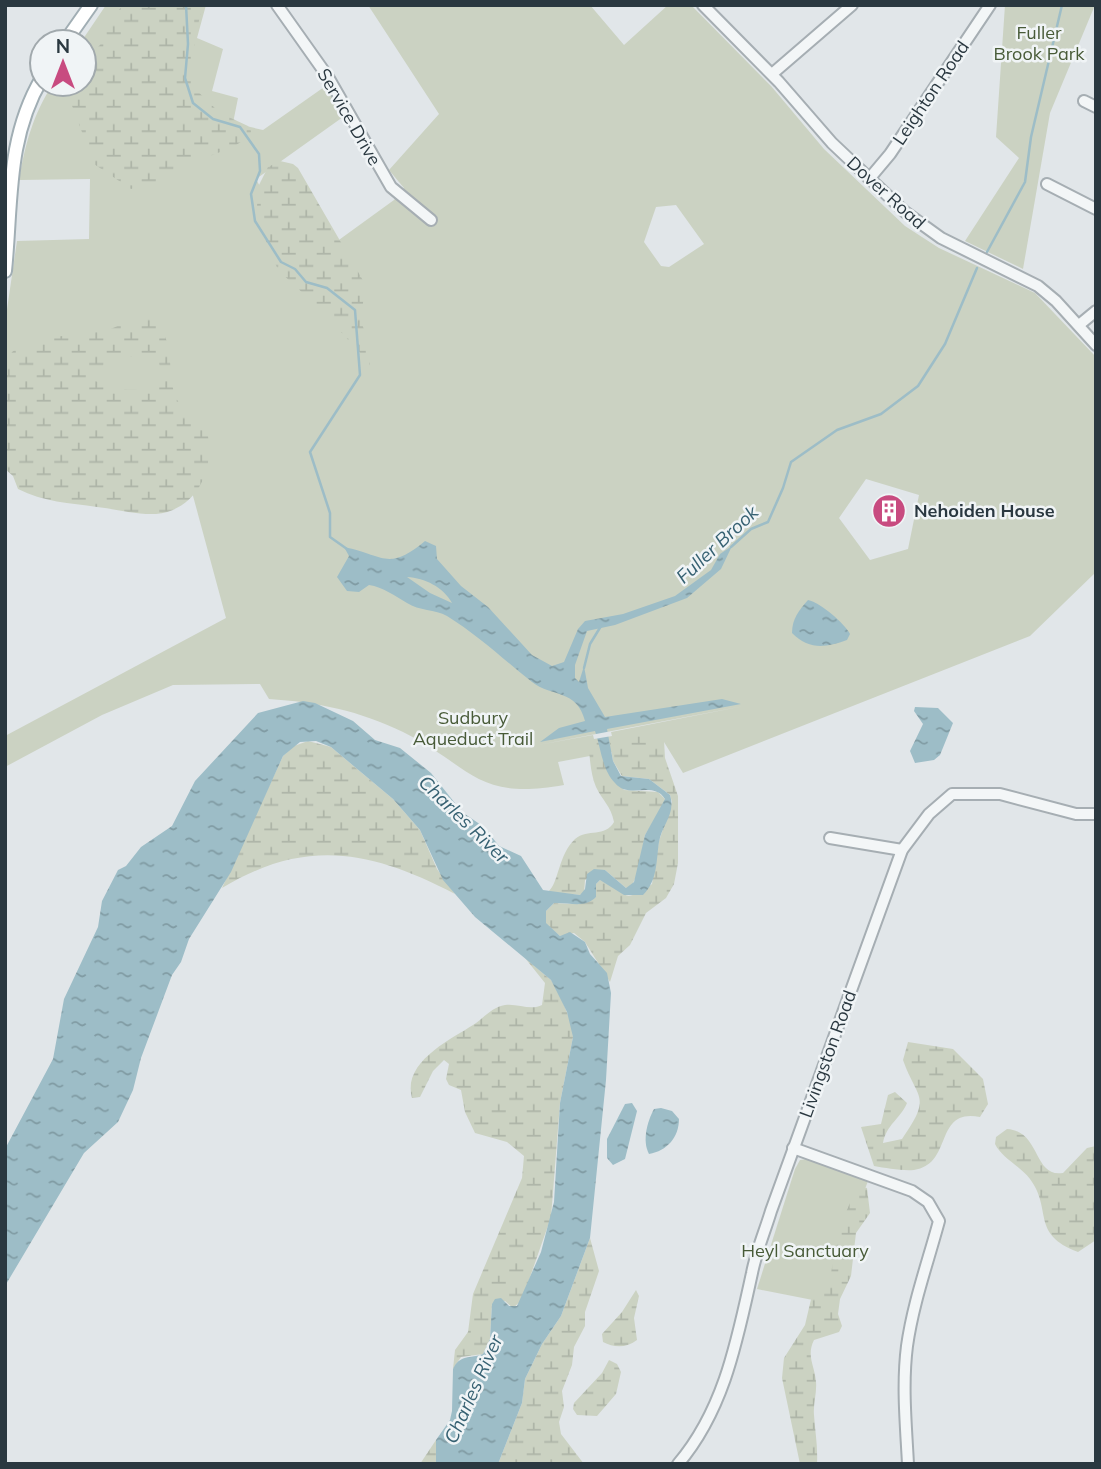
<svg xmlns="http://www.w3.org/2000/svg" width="1101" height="1469" font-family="Mulish,sans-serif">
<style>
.green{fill:#cbd2c2;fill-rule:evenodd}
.wetland{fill:url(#wetland-marsh);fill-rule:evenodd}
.water{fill:url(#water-ripples);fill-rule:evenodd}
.pier{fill:#e1e6e9}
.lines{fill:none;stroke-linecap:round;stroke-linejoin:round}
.stream{stroke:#9dbdc7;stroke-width:2.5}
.minor-casing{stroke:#a6aeb3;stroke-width:14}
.major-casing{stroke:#a1aeb4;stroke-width:16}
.minor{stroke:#f3f6f7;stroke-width:10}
.major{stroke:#fff;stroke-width:12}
.labels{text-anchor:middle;stroke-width:5;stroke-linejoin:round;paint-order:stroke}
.park-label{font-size:18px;fill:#485b38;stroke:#f0f4f6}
.street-label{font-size:18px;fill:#2a3840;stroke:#f0f4f6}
.poi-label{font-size:18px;font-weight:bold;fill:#2a3840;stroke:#f0f4f6;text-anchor:start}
.water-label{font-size:19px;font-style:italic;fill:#366172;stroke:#f0f4f6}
</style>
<defs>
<pattern id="wetland-marsh" width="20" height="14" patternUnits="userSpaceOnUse" patternTransform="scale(1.75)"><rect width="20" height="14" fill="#cbd2c2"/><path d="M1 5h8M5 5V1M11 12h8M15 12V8" fill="none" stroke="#aeb5a8"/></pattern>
<pattern id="water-ripples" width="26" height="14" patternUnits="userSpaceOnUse" patternTransform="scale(1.75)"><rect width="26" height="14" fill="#9dbdc7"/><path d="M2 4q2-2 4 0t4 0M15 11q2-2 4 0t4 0" fill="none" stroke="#809ba3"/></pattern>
</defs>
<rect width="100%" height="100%" fill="#e1e6e9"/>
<g class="green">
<path d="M 106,5 L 206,5 L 197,38 L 223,49 L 212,91 L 238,98 L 233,123 L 263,130 L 327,85 L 343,117 L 256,179 L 303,266 L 394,200 L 404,188 L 389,170 L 439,114 L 368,5 L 590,5 L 624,45 L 668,5 L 691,5 L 771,86 L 824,149 L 905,226 L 939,248 L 1035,293 L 1096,357 L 1096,572 L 1030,636 L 683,773 L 664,742 L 558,762 L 564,785 C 474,801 472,766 403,732 C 360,711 317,702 269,699 L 260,684 L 173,685 L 102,715 L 5,767 L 5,736 L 226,618 L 169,407 L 5,384 L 5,323 L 17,241 L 89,239 L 90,179 L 19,180 C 25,145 33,114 53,84 L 84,84 L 84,42 L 81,42 ZM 676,205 L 704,244 L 669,267 L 661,266 L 644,242 L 656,207 ZM 866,479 L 919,495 L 908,549 L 870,560 L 839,518 Z"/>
<polygon points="1005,5 1095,5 1050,113 1023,269 965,241 1019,158 996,137"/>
<polygon points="807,1159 868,1181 823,1302 757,1289 795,1169 800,1160"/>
</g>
<g class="wetland">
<polygon points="124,5 202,5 192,57 191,85 220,113 248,126 251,131 250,136 233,147 192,163 169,178 131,189 94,164 71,103 70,89 74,84 84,84 84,60 100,45 111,17"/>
<polygon points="280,161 293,164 298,168 365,284 361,322 372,349 369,368 363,356 320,309 278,270 258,222 257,206 259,185 268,167"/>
<path d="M 143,315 C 184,337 161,371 179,403 C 185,413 199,419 207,429 C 216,466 199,510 156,514 C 137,515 116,509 97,507 C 70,503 43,502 18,489 L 13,476 L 5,469 L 5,367 L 12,352 L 19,347 L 34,348 L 54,337 L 106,331 ZM 115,356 L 151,357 L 159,364 L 164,375 L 153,392 C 132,387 116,394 96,381 L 96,371 Z"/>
<path d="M 635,733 L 658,735 L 664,740 L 665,758 L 678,796 L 678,863 L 674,884 L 666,898 L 646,913 L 630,945 L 618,956 L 610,982 L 585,942 L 574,933 L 560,936 L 546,924 L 546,911 L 554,903 L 574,904 L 596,897 L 596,884 L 600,880 C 628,885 616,910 652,884 L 659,841 L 672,802 L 670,795 L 649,779 L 622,776 L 613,761 L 609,738 Z"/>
<path d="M 598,740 L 605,764 L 624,790 L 658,792 L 665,799 L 664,805 L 645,835 L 638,873 L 631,887 L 626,888 L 605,870 L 585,880 L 584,893 L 580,895 L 548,892 C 559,883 558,855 575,839 C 588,828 605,838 614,822 C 611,806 602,800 596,787 C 590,773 590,756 588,742 Z"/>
<path d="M 308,741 L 331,747 L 393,799 L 420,830 L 437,869 L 455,894 C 372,851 307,837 222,888 L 283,756 L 294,746 Z"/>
<path d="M 525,958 L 551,980 L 558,990 L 572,1025 L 573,1037 L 560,1103 L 551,1217 L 522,1300 L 513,1308 L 505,1301 L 492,1304 L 490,1339 L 483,1354 L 461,1357 L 453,1369 L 455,1350 L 468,1332 L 473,1294 L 522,1178 L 524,1156 L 507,1142 L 475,1133 L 465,1112 L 461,1090 L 449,1085 L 446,1079 L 449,1064 L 444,1060 L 433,1071 L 420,1097 L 412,1098 C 402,1062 450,1040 473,1025 C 484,1018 492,1007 505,1005 C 517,1003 531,1011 542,1005 L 545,983 Z"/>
<path d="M 908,1042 L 953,1049 L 983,1079 L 988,1104 L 980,1117 C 933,1108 954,1164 914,1170 C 901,1171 886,1168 874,1166 L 861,1127 L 881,1124 L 888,1095 L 895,1092 L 907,1103 C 901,1118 886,1125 883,1143 L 902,1139 C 933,1095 917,1100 903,1060 Z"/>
<path d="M 1007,1129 C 1041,1131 1033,1178 1063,1173 L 1087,1148 L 1096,1146 L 1096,1240 L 1078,1252 C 1030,1234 1053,1210 1030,1179 C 1020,1166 1002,1158 995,1144 L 996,1137 Z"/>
<path d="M 861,1187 L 867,1188 L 870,1213 L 856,1233 L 851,1276 L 840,1299 L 838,1314 L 842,1326 L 839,1332 L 814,1340 C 806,1356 815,1366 816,1382 C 817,1393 813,1404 814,1415 C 815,1431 818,1446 817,1464 L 800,1464 L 782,1378 L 784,1358 L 805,1325 L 812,1295 L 828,1284 C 837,1255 839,1210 861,1187 Z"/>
<polygon points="590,1238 599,1271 585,1312 585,1326 574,1347 572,1365 562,1391 564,1407 559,1422 561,1434 584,1464 498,1464 522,1403 525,1379 542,1344 561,1316"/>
<path d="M 636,1290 L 639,1296 L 634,1318 L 637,1340 C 627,1348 614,1348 603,1342 L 602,1334 L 622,1312 Z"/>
<polygon points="609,1360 617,1364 621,1372 616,1394 597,1416 577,1415 573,1409 574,1403 602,1373"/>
<polygon points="436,1440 436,1464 420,1464"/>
</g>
<g class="water">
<path d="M 425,541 L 436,546 L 437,559 L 461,586 L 488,607 L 532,655 L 552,666 L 564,662 L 578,629 L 585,621 L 623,614 L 675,596 L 711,570 L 720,554 L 732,546 L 721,569 L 687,598 L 615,625 L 587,631 L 575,665 L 575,678 L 579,682 L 584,666 L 588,688 L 605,717 L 722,699 L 741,704 L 607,729 L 613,761 L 621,776 L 649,779 L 670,795 C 676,814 662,824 659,842 C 656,861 658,880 643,895 L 624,895 L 600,880 L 596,884 L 596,897 C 584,909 569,902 554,903 L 546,911 L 546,923 L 560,936 L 570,932 L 585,942 L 590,954 L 607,973 L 611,993 L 606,1080 L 590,1238 L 561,1316 L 542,1344 L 525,1379 L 522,1403 L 498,1464 L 436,1464 L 436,1440 L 450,1420 L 452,1411 L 453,1369 C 460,1354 470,1359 483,1354 L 490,1339 L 492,1304 L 495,1299 L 501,1298 L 509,1306 L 517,1306 L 541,1252 L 554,1202 L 560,1103 L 573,1037 L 567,1012 L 551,980 L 475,917 L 443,880 L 420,830 L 393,799 L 331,747 L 316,741 L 300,742 L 283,756 L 231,872 L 189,939 L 181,962 L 172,975 L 141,1058 L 133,1090 L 118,1122 L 84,1153 L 5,1286 L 5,1149 L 53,1059 L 64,999 L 98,927 L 102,901 L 118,870 L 126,866 L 141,847 L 172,826 L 195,781 L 258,713 L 303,701 L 315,703 L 353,721 L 375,740 L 400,748 L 431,773 L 462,812 L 484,827 L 499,846 L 521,856 L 543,890 L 580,895 L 585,889 L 587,874 L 594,869 L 605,870 L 626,888 L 634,882 L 645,835 L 665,799 C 653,780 629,800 615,783 C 602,770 601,748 595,731 L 540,742 L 559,728 L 585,721 C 577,689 551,697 532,682 C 504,660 478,635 447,616 C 435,609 419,611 407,603 C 395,596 383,587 369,585 L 359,592 L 347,591 L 337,577 L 349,556 L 344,547 C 384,555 388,572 425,541 ZM 407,577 C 425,578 443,587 452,603 L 430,593 Z"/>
<path d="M 808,600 C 821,603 844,623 850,634 L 847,640 C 825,648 809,650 792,633 C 792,619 799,610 808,600 Z"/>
<polygon points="915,707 938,708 953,723 940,755 934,760 915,763 910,751 923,724 914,711"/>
<polygon points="632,1103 637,1111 625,1159 613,1165 607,1158 607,1139 625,1104"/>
<path d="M 661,1108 L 672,1111 L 679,1119 C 679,1137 667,1151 649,1154 C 642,1141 647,1122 654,1109 Z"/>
</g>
<polygon class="pier" points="744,706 611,732 612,736 594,739 593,735 538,745"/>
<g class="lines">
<g class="stream">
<polyline points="186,5 188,44 185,78 193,103 213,119 240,127 259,154 260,171 251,194 255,221 281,262 295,269 306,282 327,288 355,310 360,375 310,452 330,513 330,537 347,549"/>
<polyline points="987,252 1025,182 1031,137 1062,5"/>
<polyline points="731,547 751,529 768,522 783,488 791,462 837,430 881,414 918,386 945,344 977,268"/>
<polyline points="584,668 590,644 601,626"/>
</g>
<g class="minor-casing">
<g id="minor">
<polyline points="277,5 328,77 391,187 431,220"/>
<polyline points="703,5 779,82 832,143 905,212 941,238 1038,286 1056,301 1096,345"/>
<polyline points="772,74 852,5"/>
<polyline points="1084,101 1096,107"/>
<polyline points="869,179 890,154 990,5"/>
<polyline points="1047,184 1096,209"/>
<polyline points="1079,325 1096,311"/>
<polyline points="830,838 902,850"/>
<path d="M 793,1148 L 912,1191 L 928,1202 L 939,1221 C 928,1262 913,1303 907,1346 C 902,1385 906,1425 908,1464"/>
<path d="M 678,1464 C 724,1410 737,1341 752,1273 C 756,1252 765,1231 771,1211 L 902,850 L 929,814 L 952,794 L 1000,794 L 1076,814 L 1096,814"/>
</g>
</g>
<g class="major-casing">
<g id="major">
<polyline points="65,42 91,5"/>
<path d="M 5,271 C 12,203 6,139 42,78"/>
</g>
</g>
<use href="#minor" class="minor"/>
<use href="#major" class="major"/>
</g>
<defs>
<g id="building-disc" transform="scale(1.75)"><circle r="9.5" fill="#c84b80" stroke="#f0f4f6"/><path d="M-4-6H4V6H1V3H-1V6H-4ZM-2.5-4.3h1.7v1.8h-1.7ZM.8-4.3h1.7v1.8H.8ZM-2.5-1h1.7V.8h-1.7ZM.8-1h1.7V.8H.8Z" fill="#fff"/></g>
</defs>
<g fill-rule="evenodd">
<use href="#building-disc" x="889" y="511"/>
</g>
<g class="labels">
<g class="park-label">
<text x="1039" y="39">Fuller<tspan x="1039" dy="21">Brook Park</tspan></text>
<text x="473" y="724">Sudbury<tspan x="473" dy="21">Aqueduct Trail</tspan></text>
<text x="805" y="1257">Heyl Sanctuary</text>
</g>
<g class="street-label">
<text transform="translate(931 93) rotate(-56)" y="6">Leighton Road</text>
<text transform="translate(349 117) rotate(60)" y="6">Service Drive</text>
<text transform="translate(886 193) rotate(42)" y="6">Dover Road</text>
<text transform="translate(828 1054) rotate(-70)" y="6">Livingston Road</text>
</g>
<g class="poi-label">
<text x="914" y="517">Nehoiden House</text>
</g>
<g class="water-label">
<text transform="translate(717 544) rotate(-43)" y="7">Fuller Brook</text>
<text transform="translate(464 819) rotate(44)" y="7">Charles River</text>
<text transform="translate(473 1389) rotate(-66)" y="7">Charles River</text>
</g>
</g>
<rect width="1101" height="1469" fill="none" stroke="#2a3840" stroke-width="14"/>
<g transform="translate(63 63)"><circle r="33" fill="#f0f4f6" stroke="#a1a9ad" stroke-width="2"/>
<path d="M0-5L12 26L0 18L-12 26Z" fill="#c84b80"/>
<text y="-10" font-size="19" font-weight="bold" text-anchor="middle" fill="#2a3840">N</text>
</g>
</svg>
